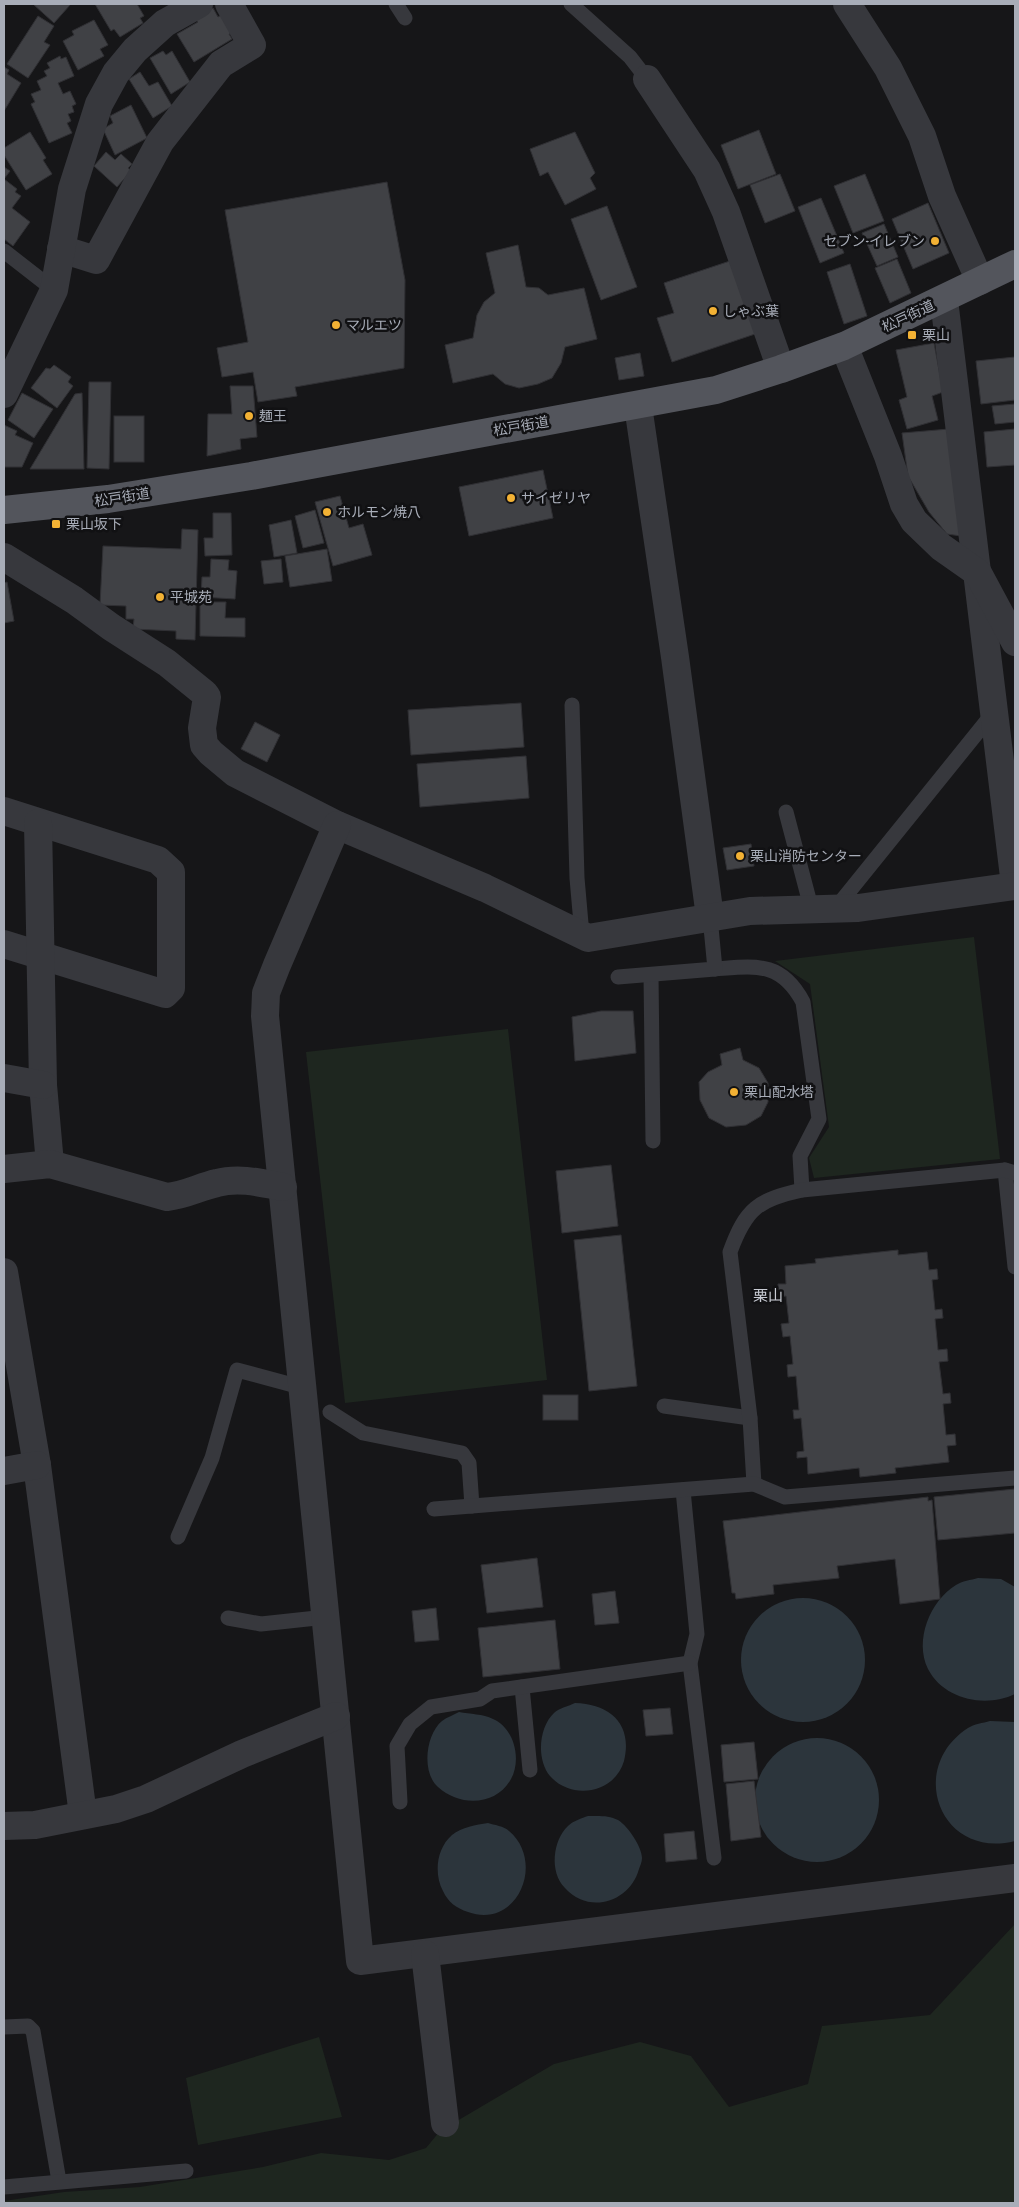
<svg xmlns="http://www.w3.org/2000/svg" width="1019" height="2207" font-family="'Asap Condensed','Noto Sans JP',sans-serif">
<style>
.green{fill:#1e261f}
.water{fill:#2c353c}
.building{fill:#404145;stroke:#303034}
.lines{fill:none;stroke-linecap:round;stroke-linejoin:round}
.lane{stroke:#37383d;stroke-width:15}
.street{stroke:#37383d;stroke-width:28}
.primary{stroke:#53555c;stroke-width:28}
.poi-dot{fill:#f2b134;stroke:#111113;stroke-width:2}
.labels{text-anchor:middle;stroke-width:5;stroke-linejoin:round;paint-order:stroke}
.poi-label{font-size:14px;fill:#a8adb8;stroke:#111113;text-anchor:start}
.street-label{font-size:14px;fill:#a8adb8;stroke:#111113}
.neighbourhood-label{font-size:15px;fill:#c9ccd4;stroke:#111113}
</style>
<rect width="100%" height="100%" fill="#161618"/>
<g class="green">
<polygon points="974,937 1000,1159 814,1178 809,1158 829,1127 810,984 775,961"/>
<polygon points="508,1029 547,1380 345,1403 306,1052"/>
<polygon points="1015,1924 1015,2203 4,2203 4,2201 64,2192 140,2187 263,2167 321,2153 389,2160 426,2148 440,2131 554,2064 640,2042 691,2056 729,2107 808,2084 822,2026 930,2015"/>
<polygon points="319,2037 342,2117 198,2145 186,2078"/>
</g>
<g class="water">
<path d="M 978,1578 L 1001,1579 L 1015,1587 L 1015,1694 C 986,1708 944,1700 928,1669 C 914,1640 930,1601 956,1585 C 962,1581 971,1580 978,1578 Z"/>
<circle cx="803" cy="1660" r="62"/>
<path d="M 575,1703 C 610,1704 633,1724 624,1761 C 615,1793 572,1801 550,1776 C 536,1759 539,1727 554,1713 C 559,1708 569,1706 575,1703 Z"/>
<path d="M 459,1712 C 470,1714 483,1714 493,1719 C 514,1728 522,1759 511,1779 C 496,1806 460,1807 438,1787 C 421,1772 426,1734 442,1721 C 447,1717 454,1715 459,1712 Z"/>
<path d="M 990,1721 L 1015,1722 L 1015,1841 C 940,1860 906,1768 968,1728 C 974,1724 983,1723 990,1721 Z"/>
<circle cx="817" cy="1800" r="62"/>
<path d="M 588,1816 C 598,1816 609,1815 618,1820 C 628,1826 642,1847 642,1858 C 642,1862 640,1866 639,1869 C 630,1902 589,1915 565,1888 C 549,1872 553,1840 568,1826 C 573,1821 582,1818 588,1816 Z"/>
<path d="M 488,1823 C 494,1825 504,1826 509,1831 C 546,1862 517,1930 468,1912 C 456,1908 448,1902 443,1891 C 434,1874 436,1849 452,1835 C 462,1827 476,1825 488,1823 Z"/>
</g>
<g class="building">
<polygon points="33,4 68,4 70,5 54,23"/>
<polygon points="95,4 137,4 144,16 140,18 143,23 120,37 114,29 111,31"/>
<polygon points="213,8 218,17 223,14 233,32 229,34 232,39 194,62 177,34 198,22 195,19"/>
<polygon points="38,16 54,26 44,42 50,45 28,78 7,64"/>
<polygon points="94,20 108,45 100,49 104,56 78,70 63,41 74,35 72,31"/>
<polygon points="163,51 166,55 172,51 190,82 171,94 150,58"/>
<polygon points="60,56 61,59 66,57 74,76 58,83 63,94 70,91 76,104 72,106 74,112 68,114 71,121 67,123 72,133 49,143 31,104 35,102 31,94 41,90 37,81 47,76 44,71 50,68 47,63"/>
<polygon points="4,67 9,70 7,74 21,83 4,111"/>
<polygon points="140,72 149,86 158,82 172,106 153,118 129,79"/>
<polygon points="131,105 147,138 115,155 103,129 113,123 110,116"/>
<polygon points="759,130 776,174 738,189 721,145"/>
<polygon points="30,132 46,158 43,160 52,174 26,190 4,155 4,148"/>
<polygon points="575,132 595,173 590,178 596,189 565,205 548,172 540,176 530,149"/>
<polygon points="106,152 115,160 121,154 132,164 128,168 131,171 117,187 94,166"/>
<polygon points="4,167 10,171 4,179 17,189 15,192 21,196 12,208 30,222 13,246 4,239"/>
<polygon points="780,174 795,211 765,223 750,185"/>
<polygon points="865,174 884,221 853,233 834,186"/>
<polygon points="387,182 405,280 404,368 295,387 297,396 258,402 253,372 222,377 217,348 248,342 225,210"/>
<polygon points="821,198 844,253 820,263 798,207"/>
<polygon points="928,203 949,253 913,269 892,219"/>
<polygon points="607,206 637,287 601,300 571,219"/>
<polygon points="884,224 898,257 877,266 862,233"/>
<polygon points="518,245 526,287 539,288 548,295 584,288 597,339 565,347 561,363 552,378 538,384 519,388 505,384 493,374 453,383 445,345 473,338 477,315 484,302 495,293 486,253"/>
<polygon points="897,259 911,293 890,303 875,268"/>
<polygon points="733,260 758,333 672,362 657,318 674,313 664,283"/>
<polygon points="850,264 867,316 844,324 827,272"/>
<polygon points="934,343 943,392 932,396 938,420 907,429 899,400 907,397 896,350"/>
<polygon points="640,353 644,376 619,380 615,358"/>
<polygon points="1015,357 1015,400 981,404 976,361"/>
<polygon points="54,365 71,377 68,382 73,386 57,408 31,388 46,368 50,369"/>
<polygon points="89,382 111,382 109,469 87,468"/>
<polygon points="230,386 253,386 257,437 240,439 241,449 207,456 208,414 232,414"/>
<polygon points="22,393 53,409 34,438 8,420"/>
<polygon points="82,393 84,469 30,469 75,394"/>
<polygon points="1015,404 1015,422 995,424 992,406"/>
<rect x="114" y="416" width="30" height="46"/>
<polygon points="4,425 17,431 15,435 33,443 22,467 4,467"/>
<polygon points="949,429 961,536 947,534 929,512 908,476 902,433"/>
<polygon points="1015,429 1015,465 987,467 984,432"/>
<polygon points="543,470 553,518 469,536 459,487"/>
<polygon points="340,496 349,528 363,524 372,555 333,566 315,502"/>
<polygon points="315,510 324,543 303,548 295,516"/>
<polygon points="213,513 231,513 232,555 205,556 204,538 213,538"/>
<polygon points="291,520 297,553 274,557 269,525"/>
<polygon points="182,529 198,530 195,640 176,639 176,631 133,629 134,619 126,619 126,606 100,605 103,546 181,549"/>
<polygon points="327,549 332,581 290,587 285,556"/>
<polygon points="211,559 229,560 228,570 237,571 235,599 201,597 202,577 210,577"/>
<polygon points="281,559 283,582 264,584 261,561"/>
<polygon points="7,582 14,621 4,623 4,583"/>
<polygon points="200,602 226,602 225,618 245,618 245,637 200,636"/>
<polygon points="521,703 524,747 411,755 408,710"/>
<polygon points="255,722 280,735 267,762 241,749"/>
<polygon points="526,756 529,798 420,807 417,764"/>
<polygon points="751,844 754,866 727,870 723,848"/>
<polygon points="601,1011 633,1011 636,1053 575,1061 572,1017"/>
<polygon points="740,1048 743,1060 759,1068 768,1083 768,1102 761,1116 746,1125 726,1127 709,1118 700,1100 699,1082 708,1072 722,1065 720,1054"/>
<polygon points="611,1165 618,1226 562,1233 556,1171"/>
<polygon points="621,1235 637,1386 589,1391 574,1240"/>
<polygon points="898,1250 898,1255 927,1252 929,1270 937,1269 938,1279 932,1280 935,1310 942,1309 943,1318 935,1319 938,1350 947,1349 948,1361 939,1362 943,1394 950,1393 951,1403 943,1404 946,1435 955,1434 956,1445 947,1446 949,1462 895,1468 896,1473 860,1477 859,1468 808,1474 807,1457 797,1458 797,1452 804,1451 801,1418 794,1419 793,1410 799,1410 796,1376 788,1377 787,1365 793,1364 790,1336 783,1337 781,1324 789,1323 786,1296 779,1297 778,1284 786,1284 785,1266 816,1263 815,1259"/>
<rect x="543" y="1395" width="35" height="25"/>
<polygon points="1015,1489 1015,1533 938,1540 934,1497"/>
<polygon points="928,1497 928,1501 932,1500 940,1599 900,1604 895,1559 837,1566 839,1578 773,1585 774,1594 736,1599 735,1593 732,1593 723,1521"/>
<polygon points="537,1558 543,1607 487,1613 481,1565"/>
<polygon points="615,1591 619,1623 595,1625 592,1594"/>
<polygon points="436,1608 439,1640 415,1642 412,1611"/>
<polygon points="555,1620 560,1669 483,1677 478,1628"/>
<polygon points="670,1708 673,1734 646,1736 643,1710"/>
<polygon points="754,1742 758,1779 724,1782 721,1745"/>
<polygon points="754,1781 761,1837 731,1841 726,1784"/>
<polygon points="694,1831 697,1859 666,1862 664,1834"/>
</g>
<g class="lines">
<g class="lane">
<polyline points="396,4 405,18"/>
<polyline points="571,4 630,57 647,79"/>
<polyline points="4,251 54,290"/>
<polyline points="572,705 577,878 582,935"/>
<polyline points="786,812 812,911"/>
<polyline points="835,909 994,712"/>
<path d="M 715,969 C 756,966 781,961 803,1002 L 819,1119 L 800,1156 L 802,1190"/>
<polyline points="651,975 653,1141"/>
<polyline points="618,977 715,969 710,917"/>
<polyline points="1005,1170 1015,1267"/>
<polyline points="664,1406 750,1418"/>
<polyline points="330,1412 363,1433 462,1453 469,1463 472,1506"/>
<path d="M 754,1484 L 750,1418 L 730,1252 C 746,1208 758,1200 802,1190 L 1005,1170 L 1015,1173"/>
<polyline points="683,1490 697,1634 690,1663 714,1858"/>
<polyline points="434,1509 754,1484 785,1497 1015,1478"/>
<polyline points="178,1537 212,1458 237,1370 304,1388"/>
<polyline points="228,1618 261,1624 326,1617"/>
<polyline points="522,1687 530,1770"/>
<polyline points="400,1802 397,1746 410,1724 431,1707 480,1699 492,1691 690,1663"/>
<polyline points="4,2027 28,2026 33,2031 59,2181"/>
<polyline points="4,2187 186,2171"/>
</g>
<g class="street">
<polyline points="847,4 888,68 922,136 942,196 980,281"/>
<polyline points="647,79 707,170 726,212 781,369"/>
<polyline points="61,249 96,260 160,142 221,64 252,45 229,4"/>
<polyline points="944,300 1015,885"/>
<polyline points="844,346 888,456 904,504 914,521 941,547 978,573 1015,642"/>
<polyline points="4,394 54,290 72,189 99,104 116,73 135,50 165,23 199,4"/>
<polyline points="638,406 675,657 710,917"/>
<polyline points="4,557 74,600 111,627 167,663 204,693 207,697 202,728 204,745 211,753 235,773 337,825 485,888 588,938 750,911 858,908 1015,886"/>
<polyline points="4,811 158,860 171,872 171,988 165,994 4,944"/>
<polyline points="38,823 43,1085 50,1164"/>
<polyline points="337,825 277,965 266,993 265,1016 360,1961 1015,1878"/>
<polyline points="4,1078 43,1085"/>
<path d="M 4,1169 L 50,1164 L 167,1197 C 186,1195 199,1187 217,1183 C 239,1177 262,1183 283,1187"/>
<polyline points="4,1272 37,1465 83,1815"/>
<polyline points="4,1471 37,1465"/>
<polyline points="4,1826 35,1825 116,1809 146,1799 242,1754 336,1716"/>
<polyline points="425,1954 445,2123"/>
</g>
<polyline class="primary" points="4,510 108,499 251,476 716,390 781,369 844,346 1015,264"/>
</g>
<g class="poi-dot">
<circle cx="935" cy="241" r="5"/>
<circle cx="713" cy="311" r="5"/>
<circle cx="336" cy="325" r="5"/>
<rect x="907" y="330" width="10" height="10" rx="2.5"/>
<circle cx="249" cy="416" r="5"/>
<circle cx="511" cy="498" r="5"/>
<circle cx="327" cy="512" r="5"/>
<rect x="51" y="519" width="10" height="10" rx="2.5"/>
<circle cx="160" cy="597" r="5"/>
<circle cx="740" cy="856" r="5"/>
<circle cx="734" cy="1092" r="5"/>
</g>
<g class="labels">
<g class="poi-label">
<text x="925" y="246" text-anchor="end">セブン-イレブン</text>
<text x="723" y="316">しゃぶ葉</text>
<text x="346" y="330">マルエツ</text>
<text x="922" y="340">栗山</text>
<text x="259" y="421">麺王</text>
<text x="521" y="503">サイゼリヤ</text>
<text x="337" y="517">ホルモン焼八</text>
<text x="66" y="529">栗山坂下</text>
<text x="170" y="602">平城苑</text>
<text x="750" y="861">栗山消防センター</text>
<text x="744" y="1097">栗山配水塔</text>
</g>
<g class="street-label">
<text transform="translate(908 316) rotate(-25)" y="5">松戸街道</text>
<text transform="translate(521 426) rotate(-10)" y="5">松戸街道</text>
<text transform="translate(122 497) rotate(-9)" y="5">松戸街道</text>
</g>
<g class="neighbourhood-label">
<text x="768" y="1301">栗山</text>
</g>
</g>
<rect width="1019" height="2207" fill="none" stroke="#a8adb8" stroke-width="10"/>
</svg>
